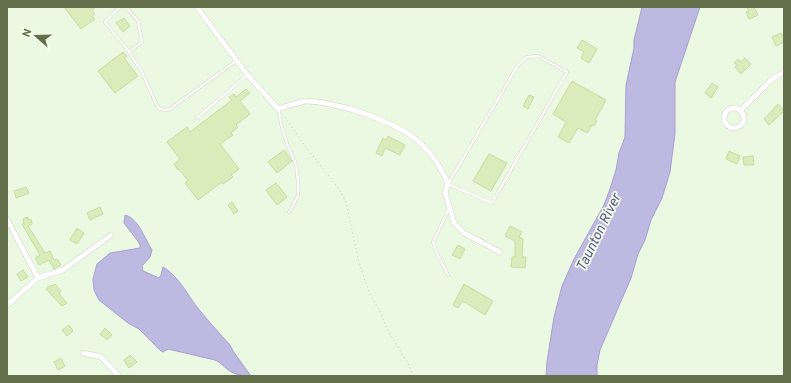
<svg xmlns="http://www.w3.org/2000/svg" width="791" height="383" font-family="Overpass,sans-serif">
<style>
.water{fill:#bdb9e0;stroke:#a6a0d1}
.building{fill:#dbecbc;stroke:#c7dc9f}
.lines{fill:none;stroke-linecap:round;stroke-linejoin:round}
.service-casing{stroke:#cad7ba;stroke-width:3.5}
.minor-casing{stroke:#cad7ba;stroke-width:6}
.path{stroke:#bfd0a0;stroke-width:1;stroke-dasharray:1 3;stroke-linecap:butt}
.service{stroke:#fff;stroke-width:2.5}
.minor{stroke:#fff;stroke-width:5}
.labels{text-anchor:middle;stroke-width:3.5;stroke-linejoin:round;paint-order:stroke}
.water-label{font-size:14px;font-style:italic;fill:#5a5193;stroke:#f1fde7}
</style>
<rect width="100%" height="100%" fill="#ecf9e2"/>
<g class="water">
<polygon points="642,7 700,7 675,82 675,134 670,172 662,198 651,220 645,240 638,254 631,278 600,350 597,365 597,376 546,376 547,362 554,317 562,286 574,259 604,205 610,189 616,170 619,153 625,137 626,85 634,48 634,40"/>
<path d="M 125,215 C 138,218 145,239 152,250 L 150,257 L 142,266 L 143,271 L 159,278 L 161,275 L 163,267 C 180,277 188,297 201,312 C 210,323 220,334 230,345 L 233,351 L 251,376 C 243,376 233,375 226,368 C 222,365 220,362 215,360 L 168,349 L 163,352 L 161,351 L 139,329 L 128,323 L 99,300 L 94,290 L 93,279 L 97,264 L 110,253 L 140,248 L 140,244 L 124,223 Z"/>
</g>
<g class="building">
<polygon points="64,7 96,7 92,10 95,14 92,16 95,19 81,29"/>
<polygon points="747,7 754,7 758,15 749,19 746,12 749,11"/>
<polygon points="124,18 130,26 123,32 116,23"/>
<polygon points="781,33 782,36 784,35 784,42 776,46 772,37"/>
<polygon points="582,40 597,49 589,63 581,58 584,52 577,48"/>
<polygon points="123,52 127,56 124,58 138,76 115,93 98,71"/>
<polygon points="745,58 751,64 741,74 735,67 737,65 734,63 738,59 741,62"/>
<polygon points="572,81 606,100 595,120 597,121 594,126 592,125 587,133 578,128 569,143 558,137 566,122 553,114"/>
<polygon points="712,83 718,87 711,98 705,93"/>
<polygon points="246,89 250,93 240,101 250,114 236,125 238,127 231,133 233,135 220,144 239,169 231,175 233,177 223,184 222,182 198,200 185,183 188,181 179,169 178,170 174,164 180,159 167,142 187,127 190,132 232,100 229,97 234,94 236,97"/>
<polygon points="529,95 534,97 528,109 523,106"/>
<polygon points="778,104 784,111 769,125 764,119"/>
<polygon points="388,136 405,145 400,155 385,148 382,156 376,153 383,138 386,140"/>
<polygon points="284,150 292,161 277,173 268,162"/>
<polygon points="729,151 740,156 737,164 726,159"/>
<polygon points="489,154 507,163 491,191 473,181"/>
<polygon points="753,156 754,165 744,165 743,157"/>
<polygon points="276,183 287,197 277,205 266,190"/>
<polygon points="26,187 29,193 16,198 14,191"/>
<polygon points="232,202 238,211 234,214 228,205"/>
<polygon points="100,207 103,214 90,220 87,213"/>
<polygon points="28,217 28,220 31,219 32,224 28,226 45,253 50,251 54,260 57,259 61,265 58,267 54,269 49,260 39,265 35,258 40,255 22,224 24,223 23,219"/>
<polygon points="510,226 522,232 519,237 523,239 522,257 526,257 525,268 511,267 512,257 515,257 515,241 505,236"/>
<polygon points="77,228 84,233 77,244 70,240"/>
<polygon points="458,245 465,249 460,259 452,255"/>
<polygon points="23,270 28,277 21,281 17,274"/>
<polygon points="55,284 61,291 59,294 67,303 62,306 46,289 51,285 53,286"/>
<polygon points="464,284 493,301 485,315 463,301 458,308 453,305"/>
<polygon points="69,325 73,331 67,336 62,330"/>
<polygon points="105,328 112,335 107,340 100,334"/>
<polygon points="130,355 137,362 129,368 124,360"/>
<polygon points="61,358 65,366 58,370 54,362"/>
</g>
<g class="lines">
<g class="service-casing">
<g id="service">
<polyline points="120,7 105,22 129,52 142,42 138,21 126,7"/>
<polyline points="129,52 142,72 158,108 165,110 170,109 236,61"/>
<polygon points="538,56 567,72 492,203 448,184 518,65 527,57"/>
<polyline points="278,109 282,127 288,147 296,164 298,182 298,196 289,212"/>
<polyline points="197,118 247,75"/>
<polyline points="448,275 438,256 433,242 449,209"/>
</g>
</g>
<g class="minor-casing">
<g id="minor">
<path d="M 197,7 L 246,73 L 278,109 C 287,106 296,103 305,101 C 316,100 338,106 350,109 C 395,123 429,137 448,184 L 445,192 L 454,223 L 464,233 L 500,252"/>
<circle cx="734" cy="118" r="10"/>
<polyline points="741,110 771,80 784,72"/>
<polyline points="7,219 38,278"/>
<polyline points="7,305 38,278 63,270 111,235"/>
<polyline points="83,353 101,357 119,376"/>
</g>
</g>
<polyline class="path" points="285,117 305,146 339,189 346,202 358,258 363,275 371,296 380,311 386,327 409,365 413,376"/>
<use href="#service" class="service"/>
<use href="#minor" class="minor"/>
</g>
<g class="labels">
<g class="water-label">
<text transform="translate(598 232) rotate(-64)" y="5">Taunton River</text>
</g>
</g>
<rect width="791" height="383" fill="none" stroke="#636e4b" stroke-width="16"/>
<g transform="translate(36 36) rotate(290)" stroke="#f1fde7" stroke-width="3" paint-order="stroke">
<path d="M0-3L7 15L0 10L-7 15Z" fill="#636e4b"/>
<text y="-6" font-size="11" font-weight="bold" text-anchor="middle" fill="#636e4b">N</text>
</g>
</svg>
